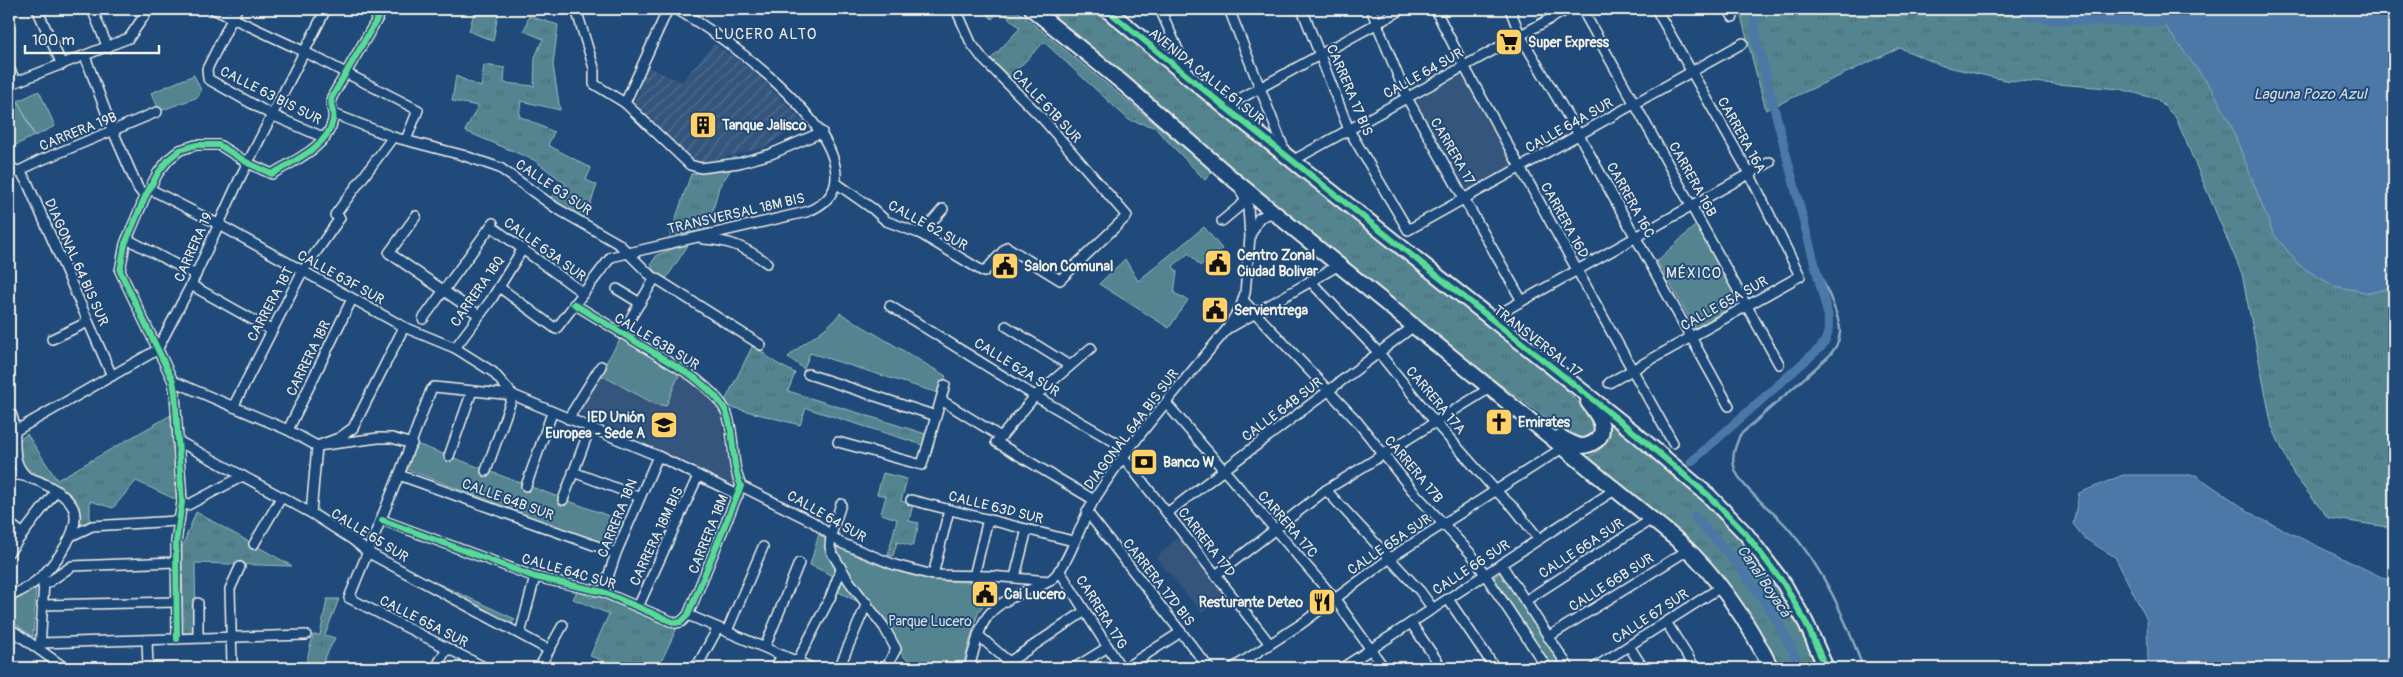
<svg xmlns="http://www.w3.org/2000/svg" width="2403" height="677" font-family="Pangolin,sans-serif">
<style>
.built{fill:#34557d}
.industrial{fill:url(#industrial-furrows)}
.grass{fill:url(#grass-tufts);stroke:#a3babc}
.park{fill:#528490;stroke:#a3babc}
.water{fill:#4b78a6;stroke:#8fa8c0}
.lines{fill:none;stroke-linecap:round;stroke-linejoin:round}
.stream{stroke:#8fa8c0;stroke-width:2.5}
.canal{stroke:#4b78a6;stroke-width:9}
.river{stroke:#4b78a6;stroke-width:16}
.minor-casing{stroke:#f4f1e8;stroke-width:12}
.highway-casing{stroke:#f4f1e8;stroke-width:18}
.minor{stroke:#1f4a7a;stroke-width:9}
.highway{stroke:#1f4a7a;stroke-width:14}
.cycleway-casing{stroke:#1f4a7a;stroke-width:9}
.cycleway{stroke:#5adb95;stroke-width:6}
.labels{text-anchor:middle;stroke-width:4;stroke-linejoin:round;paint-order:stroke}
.poi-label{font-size:14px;font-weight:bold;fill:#f4f1e8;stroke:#1f4a7a;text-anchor:start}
.street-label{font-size:14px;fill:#f4f1e8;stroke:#1f4a7a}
.park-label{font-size:14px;fill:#dce1db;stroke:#1f4a7a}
.neighbourhood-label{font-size:15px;letter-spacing:1px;fill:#f4f1e8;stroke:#1f4a7a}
.water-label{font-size:15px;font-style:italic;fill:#dbdfde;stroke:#1f4a7a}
</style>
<defs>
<pattern id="industrial-furrows" width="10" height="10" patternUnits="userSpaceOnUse" patternTransform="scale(1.25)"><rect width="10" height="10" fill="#34557d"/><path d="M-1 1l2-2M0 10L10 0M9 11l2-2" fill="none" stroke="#526e8f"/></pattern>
<pattern id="grass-tufts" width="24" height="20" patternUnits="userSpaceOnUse" patternTransform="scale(1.25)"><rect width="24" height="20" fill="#528490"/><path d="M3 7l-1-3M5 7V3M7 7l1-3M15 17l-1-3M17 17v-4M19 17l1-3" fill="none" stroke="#4e6c72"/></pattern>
</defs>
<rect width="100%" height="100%" fill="#1f4a7a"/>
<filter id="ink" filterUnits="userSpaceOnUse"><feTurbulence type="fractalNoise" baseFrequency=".02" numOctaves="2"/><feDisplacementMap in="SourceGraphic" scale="10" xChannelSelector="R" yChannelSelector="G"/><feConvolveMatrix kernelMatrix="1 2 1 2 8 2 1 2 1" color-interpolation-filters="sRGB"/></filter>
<g filter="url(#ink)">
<g class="built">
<polygon points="1462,74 1514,165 1468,191 1416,101"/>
<polygon points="680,372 705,392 720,411 728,463 734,483 731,485 577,410 599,374 655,404 666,406"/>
<polygon points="1178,537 1225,596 1202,613 1156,558"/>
</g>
<polygon class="industrial" points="714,43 757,74 804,122 763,148 696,164 687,161 633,103 648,67 682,82"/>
<g class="grass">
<polygon points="475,9 499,9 493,41 469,31"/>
<polygon points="983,9 1015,9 1213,171 1205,180 1154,127 1129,120 1044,42 1010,77 991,59 1020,28 1000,10 992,19"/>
<polygon points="1043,9 1094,9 1546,370 1588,412 1595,424 1593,434 1579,440 1565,432 1452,349 1270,201"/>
<polygon points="1739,9 2394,9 2394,528 2328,518 2294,475 2272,427 2242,274 2176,118 2157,99 2120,89 2005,80 1943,66 1900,48 1766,110"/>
<polygon points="529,16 558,25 553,65 560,110 521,101 519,116 554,132 548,145 591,168 586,180 597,185 584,222 551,197 566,184 534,160 465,131 478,106 452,101 456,76 481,87 484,65 505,68 504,83 534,86 535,57 543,39 524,31"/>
<polygon points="734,165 719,187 708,230 670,235 691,174"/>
<polygon points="690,242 666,279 656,275 651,264 657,255"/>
<polygon points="753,345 776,363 795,373 788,391 926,434 923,445 806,408 800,425 723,405"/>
<path d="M 171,415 L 179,501 L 136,481 L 113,508 L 90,501 L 90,521 L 81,527 C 81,487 62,492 34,473 C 30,470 24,467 22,463 C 18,456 19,447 19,440 L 27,434 L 57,480 Z"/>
<path d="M 1610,420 C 1668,469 1727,515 1772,577 C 1792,605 1805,637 1820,668 L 1778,668 L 1681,535 L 1587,457 C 1605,450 1611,438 1610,420 Z"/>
<polygon points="883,473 907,479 901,501 913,504 909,521 919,523 913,546 897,542 893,556 888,555 897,519 881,514 886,496 877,494"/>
<polygon points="196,512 292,566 195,563 196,633 183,633 182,547"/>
<polygon points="437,583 515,619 511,625 435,586"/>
<polygon points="577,591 591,597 605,596 677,628 658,668 645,668 637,665 636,668 622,668 590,656 609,614 573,599"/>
<polygon points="327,599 339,599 325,635 335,638 320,668 305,668 313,635 320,635"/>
</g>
<g class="park">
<polygon points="194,75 201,90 198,97 160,111 151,93"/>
<polygon points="39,91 55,126 35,136 18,101"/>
<polygon points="18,101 34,136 14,146 9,135 9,106"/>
<polygon points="1698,223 1742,301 1695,328 1657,261"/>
<polygon points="1204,227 1222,249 1200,266 1189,253 1173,266 1177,272 1174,293 1188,300 1169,328 1099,284 1125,259 1138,281"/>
<path d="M 840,313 L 946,376 L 938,393 L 810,353 L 804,369 L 788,357 C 804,341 826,332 840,313 Z"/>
<polygon points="621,338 680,372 666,406 655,404 599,374"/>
<polygon points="414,443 625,522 615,549 406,469"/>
<path d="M 819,534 C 856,559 901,577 945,581 C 961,583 977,581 992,581 L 999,598 L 984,604 L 978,613 L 962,668 L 917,667 L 903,656 L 867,606 L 832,589 L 837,578 L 810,565 Z"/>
<polygon points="1502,572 1564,668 1552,668 1494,577"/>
<polygon points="36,588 33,637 9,619 9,603"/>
</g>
<g class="water">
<polygon points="2157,9 2394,9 2394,287 2370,293 2334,286 2300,266 2273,233 2229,120 2212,89 2159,18"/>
<polygon points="2123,475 2196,475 2257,517 2394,583 2394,668 2162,668 2148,662 2147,620 2115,557 2084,538 2073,524 2079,493"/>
</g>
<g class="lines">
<path class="stream" d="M 1811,254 C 1818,271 1841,316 1840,332 C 1839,343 1835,349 1828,357 L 1740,435 C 1735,447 1730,459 1736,472 C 1747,494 1772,509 1788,528 C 1824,569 1845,617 1863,668"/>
<g class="canal">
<path d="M 1691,462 L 1821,347 C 1829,337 1829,328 1828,315 L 1756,38 L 1754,9"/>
<path d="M 1695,517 C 1737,561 1778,611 1800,668"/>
</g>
<polyline class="river" points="2020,9 2055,17 2180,18"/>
<g class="minor-casing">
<g id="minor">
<polyline points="37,9 62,65"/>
<polyline points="92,9 108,48"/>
<polyline points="213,9 305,52 418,110 406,140"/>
<polyline points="237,9 207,69 208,79 272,115 325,138"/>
<polyline points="576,9 594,68 594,84 625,103 690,165 701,168 739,163 771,154 822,132"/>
<polyline points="1160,9 1189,75"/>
<polyline points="1229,9 1286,154"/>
<polyline points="1302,9 1349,130 1408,230 1743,43"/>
<polyline points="1371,9 1407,98 1522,301"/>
<polyline points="1435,9 1464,66 1673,443"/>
<polyline points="1510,9 1520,35 1579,135 1729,406"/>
<polyline points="1582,9 1779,364"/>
<polyline points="1728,9 1733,17"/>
<polyline points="85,56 113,131 138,188 145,197"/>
<polyline points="9,68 16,82 129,38 149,9"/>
<polyline points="625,103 668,9"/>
<polyline points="1225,107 1403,9"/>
<polyline points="334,114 393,137 462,155 500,168 556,208 619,244 649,274 761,345"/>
<polyline points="1292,161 1568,9"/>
<polyline points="9,166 22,174 28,184 112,376"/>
<polyline points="9,176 39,161 157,112"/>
<polyline points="836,183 873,209 886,221 921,234 984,272 1007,247 1060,280 1127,216 1043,119 983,59 971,43 956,9"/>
<polyline points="150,189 218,224 404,327 455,348 493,372 513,395 486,471"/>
<polyline points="335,215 393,137"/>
<polyline points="416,216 389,253 479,315"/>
<polyline points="1222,221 1246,201"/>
<polyline points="491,226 583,293"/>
<polyline points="1252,232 1259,218 1273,212"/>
<polyline points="921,234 943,209"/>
<polyline points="127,239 196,275"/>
<path d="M 703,239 C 729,240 747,248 767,263"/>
<polyline points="1310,281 1379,353 1435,422 1496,491 1514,508 1539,539"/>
<polyline points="191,285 271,330"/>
<path d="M 499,287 L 556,329 L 611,257 L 806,212 C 822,206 836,195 836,177 C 837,118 724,36 676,9"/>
<polyline points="617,289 640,303"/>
<polyline points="1243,300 1356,420 1412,490 1472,555 1547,668"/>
<polyline points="890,306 1035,396 1129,450"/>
<polyline points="423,319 493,223"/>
<polyline points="1490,319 1770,162"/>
<polyline points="1006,326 1070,366"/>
<polyline points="1231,327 1339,265"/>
<polyline points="621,334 655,278"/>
<polyline points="52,339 88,322"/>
<polyline points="455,348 491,300 522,250"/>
<polyline points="808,374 936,416"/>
<polyline points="173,381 288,430 317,446 378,438 392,438 412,444"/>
<polyline points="1609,383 1800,276 1749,173 1656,9"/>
<polyline points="434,387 513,395 658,456 738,495"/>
<polyline points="941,400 1001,437 1035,396 1091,348"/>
<polyline points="1166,403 1335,599 1384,668"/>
<polyline points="233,407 302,272 340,218"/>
<path d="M 9,410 C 22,431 6,457 26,476"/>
<polyline points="568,419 601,366"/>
<polyline points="288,430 352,299"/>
<polyline points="15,431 157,350 191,285 240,178 326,9"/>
<polyline points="178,441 311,513 353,540 369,553 549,650"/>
<polyline points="838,442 922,465 945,385"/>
<polyline points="996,442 1094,500"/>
<polyline points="449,456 472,391"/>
<polyline points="1123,457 1270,644"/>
<polyline points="573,472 640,497"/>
<path d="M 9,473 C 15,475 22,475 27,477 C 41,481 61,491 70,503 C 88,524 53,568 36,581 C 28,588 18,592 9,597"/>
<polyline points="399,475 431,390"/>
<polyline points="526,486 552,413"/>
<polyline points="741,486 813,522 841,543 895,565 933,575 990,576 1050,581"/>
<polyline points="1326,490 1420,591 1433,609"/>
<polyline points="563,500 590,428"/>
<polyline points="911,500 1073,541"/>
<polyline points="182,502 188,505 243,476"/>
<polyline points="841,504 831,535 830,547 832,553 849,581 884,627 896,649 886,668"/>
<polyline points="1087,512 1209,668"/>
<polyline points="311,513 317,446 339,438 353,428 404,327"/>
<polyline points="1167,513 1414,326"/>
<path d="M 382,520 L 535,577 L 603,592 L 675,623 L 681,622 L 688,615 L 741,486 C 731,464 735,439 728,417 C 724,402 704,385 692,376 L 574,304"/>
<polyline points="9,523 23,534"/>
<polyline points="73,535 92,526 177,521"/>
<polyline points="254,544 281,498"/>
<polyline points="9,552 56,491"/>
<polyline points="1501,564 1569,668"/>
<polyline points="1059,570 1121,668"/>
<polyline points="933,575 949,510"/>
<polyline points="1216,575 1326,490 1490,388"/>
<polyline points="974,576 988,519"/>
<polyline points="1015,577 1027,529"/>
<polyline points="43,586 72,566 176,562"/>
<polyline points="603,592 616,553 658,456"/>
<polyline points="1448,599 1495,668"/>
<polyline points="1525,601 1652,519"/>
<polyline points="42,605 176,602"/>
<polyline points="638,607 698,476"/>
<polyline points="688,615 812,668"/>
<polyline points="1666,622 1695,668"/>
<polyline points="1411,623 1442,668"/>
<polyline points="9,628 65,668"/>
<polyline points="727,631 763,547"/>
<polyline points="520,634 535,577"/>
<polyline points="978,635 1009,662 1085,611"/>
<polyline points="198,637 198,603"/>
<polyline points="1548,637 1688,550"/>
<path d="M 177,639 L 176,542 L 182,502 L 175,393 L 173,381 L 120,271 L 125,244 L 145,197 L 158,173 L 169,159 L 180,150 L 196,145 L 219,145 L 248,163 L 272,174 C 293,161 328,147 333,120 C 335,111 329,107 332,97 L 383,9"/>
<polyline points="147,640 148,668"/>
<polyline points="40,643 306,635"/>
<polyline points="1629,646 1643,668"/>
<polyline points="765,647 799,563"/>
<polyline points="40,650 44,581"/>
<polyline points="797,662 830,598 841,569"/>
<polyline points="232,665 230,589 240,567"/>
<polyline points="436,668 447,648"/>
<polyline points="486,668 349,598 399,475 616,553"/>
<polyline points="539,668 563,625"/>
<polyline points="696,668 718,628"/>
<polyline points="775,668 782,656"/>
<polyline points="839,668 867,603"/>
<path d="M 969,668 C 982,623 980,610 1026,591 C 1036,587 1049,584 1056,575 C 1071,558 1081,522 1094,500 C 1132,439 1181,385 1227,329 L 1241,306 L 1245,293 L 1250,237 L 1248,207 L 1239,187"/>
<polyline points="1074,668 1108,647"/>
<polyline points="1125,668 1181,632"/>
<polyline points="1233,668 1301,624 1390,558 1564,447"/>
<polyline points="1342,668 1616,489"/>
<polyline points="1594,668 1721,587"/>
</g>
</g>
<g class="highway-casing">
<g id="highway">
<path d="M 1032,9 L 1124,84 L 1234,180 L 1681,543 C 1719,578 1748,622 1771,668"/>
<polyline points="1106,9 1225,107 1635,433 1708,495 1746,534 1784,584 1806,623 1826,668"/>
<path d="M 1560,437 C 1567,440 1575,446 1582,446 C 1587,446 1593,443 1597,440 C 1609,428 1596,413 1588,402"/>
</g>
</g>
<use href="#minor" class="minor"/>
<use href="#highway" class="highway"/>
<g class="cycleway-casing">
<g id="cycleway">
<polyline points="1106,9 1225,107 1635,433 1708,495 1746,534 1784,584 1806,623 1826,668"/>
<path d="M 382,520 L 535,577 L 603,592 L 675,623 L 681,622 L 688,615 L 741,486 C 731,464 735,439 728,417 C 724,402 704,385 692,376 L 574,304"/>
<path d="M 177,639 L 176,542 L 182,502 L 175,393 L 173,381 L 120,271 L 125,244 L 145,197 L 158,173 L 169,159 L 180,150 L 196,145 L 219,145 L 248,163 L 272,174 C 293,161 328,147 333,120 C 335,111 329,107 332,97 L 383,9"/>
</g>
</g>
<use href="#cycleway" class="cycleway"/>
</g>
</g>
<defs>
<g id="supermarket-square" transform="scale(1.4375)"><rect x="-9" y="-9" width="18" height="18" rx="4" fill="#ffd166" stroke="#1f4a7a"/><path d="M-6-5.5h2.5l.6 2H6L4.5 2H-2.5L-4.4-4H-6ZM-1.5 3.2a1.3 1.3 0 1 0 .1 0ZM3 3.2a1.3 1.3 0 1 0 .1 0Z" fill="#111"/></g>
<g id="building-square" transform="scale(1.4375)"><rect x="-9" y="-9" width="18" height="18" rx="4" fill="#ffd166" stroke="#1f4a7a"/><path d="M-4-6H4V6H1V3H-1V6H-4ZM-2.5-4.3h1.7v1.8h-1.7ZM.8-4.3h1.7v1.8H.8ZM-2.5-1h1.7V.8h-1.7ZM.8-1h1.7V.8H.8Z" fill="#111"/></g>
<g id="civic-square" transform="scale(1.4375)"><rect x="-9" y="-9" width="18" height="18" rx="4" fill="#ffd166" stroke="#1f4a7a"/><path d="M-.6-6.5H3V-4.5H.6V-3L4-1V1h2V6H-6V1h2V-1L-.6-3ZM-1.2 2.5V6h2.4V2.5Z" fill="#111"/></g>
<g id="church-square" transform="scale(1.4375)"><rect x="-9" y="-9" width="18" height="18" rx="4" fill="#ffd166" stroke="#1f4a7a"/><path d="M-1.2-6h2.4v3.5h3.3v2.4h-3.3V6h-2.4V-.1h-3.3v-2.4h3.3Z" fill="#111"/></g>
<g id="school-square" transform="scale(1.4375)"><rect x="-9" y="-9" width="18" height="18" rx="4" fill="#ffd166" stroke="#1f4a7a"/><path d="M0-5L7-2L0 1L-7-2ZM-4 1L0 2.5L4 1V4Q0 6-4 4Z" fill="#111"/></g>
<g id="bank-square" transform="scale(1.4375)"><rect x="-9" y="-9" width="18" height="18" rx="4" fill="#ffd166" stroke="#1f4a7a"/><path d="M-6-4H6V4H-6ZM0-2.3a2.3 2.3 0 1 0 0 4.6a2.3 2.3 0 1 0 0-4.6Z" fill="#111"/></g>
<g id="restaurant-square" transform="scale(1.4375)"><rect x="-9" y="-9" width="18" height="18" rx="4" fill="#ffd166" stroke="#1f4a7a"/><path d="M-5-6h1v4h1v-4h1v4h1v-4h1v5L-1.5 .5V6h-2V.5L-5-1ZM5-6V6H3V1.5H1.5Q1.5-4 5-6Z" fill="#111"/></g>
</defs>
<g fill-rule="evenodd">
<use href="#supermarket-square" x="1509" y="42"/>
<use href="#building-square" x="703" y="125"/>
<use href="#civic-square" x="1218" y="263"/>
<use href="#civic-square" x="1005" y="266"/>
<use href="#civic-square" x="1215" y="310"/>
<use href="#church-square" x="1499" y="422"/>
<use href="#school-square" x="664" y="425"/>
<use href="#bank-square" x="1144" y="462"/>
<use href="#civic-square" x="985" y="594"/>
<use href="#restaurant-square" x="1322" y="602"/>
</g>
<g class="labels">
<g class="poi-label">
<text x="1528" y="47">Super Express</text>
<text x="722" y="130">Tanque Jalisco</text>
<text x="1237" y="260">Centro Zonal<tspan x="1237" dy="16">Ciudad Bolivar</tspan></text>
<text x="1024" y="271">Salon Comunal</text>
<text x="1234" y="315">Servientrega</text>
<text x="645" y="422" text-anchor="end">IED Unión<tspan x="645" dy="16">Europea - Sede A</tspan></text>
<text x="1518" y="427">Emirates</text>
<text x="1163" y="467">Banco W</text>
<text x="1004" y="599">Cai Lucero</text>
<text x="1303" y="607" text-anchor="end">Resturante Deteo</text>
</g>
<g class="street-label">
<text transform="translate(1423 73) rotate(-29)" y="5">CALLE 64 SUR</text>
<text transform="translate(1207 76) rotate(39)" y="5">AVENIDA CALLE 61 SUR</text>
<text transform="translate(1350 90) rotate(67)" y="5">CARRERA 17 BIS</text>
<text transform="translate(271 95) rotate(27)" y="5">CALLE 63 BIS SUR</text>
<text transform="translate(1047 106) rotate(47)" y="5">CALLE 61B SUR</text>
<text transform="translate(1569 125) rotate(-29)" y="5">CALLE 64A SUR</text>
<text transform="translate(78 131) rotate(-22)" y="5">CARRERA 19B</text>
<text transform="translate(1742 135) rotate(61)" y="5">CARRERA 16A</text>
<text transform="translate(1453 151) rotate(60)" y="5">CARRERA 17</text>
<text transform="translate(1693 179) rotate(61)" y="5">CARRERA 16B</text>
<text transform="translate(554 187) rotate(34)" y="5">CALLE 63 SUR</text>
<text transform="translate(1631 200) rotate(61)" y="5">CARRERA 16C</text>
<text transform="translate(736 213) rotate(-13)" y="5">TRANSVERSAL 18M BIS</text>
<text transform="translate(1565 220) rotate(61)" y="5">CARRERA 16D</text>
<text transform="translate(928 225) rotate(29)" y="5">CALLE 62 SUR</text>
<text transform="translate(193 247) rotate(-66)" y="5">CARRERA 19</text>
<text transform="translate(545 249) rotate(36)" y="5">CALLE 63A SUR</text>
<text transform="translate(77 262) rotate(66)" y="5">DIAGONAL 64 BIS SUR</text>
<text transform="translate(341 277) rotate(29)" y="5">CALLE 63F SUR</text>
<text transform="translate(477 291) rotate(-55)" y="5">CARRERA 18Q</text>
<text transform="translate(1724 303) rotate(-29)" y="5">CALLE 65A SUR</text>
<text transform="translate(270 304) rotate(-62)" y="5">CARRERA 18T</text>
<text transform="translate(657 341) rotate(31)" y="5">CALLE 63B SUR</text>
<text transform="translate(1538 341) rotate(38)" y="5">TRANSVERSAL 17</text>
<text transform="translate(308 358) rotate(-64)" y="5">CARRERA 18R</text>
<text transform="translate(1017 367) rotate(32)" y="5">CALLE 62A SUR</text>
<text transform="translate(1436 400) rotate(50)" y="5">CARRERA 17A</text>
<text transform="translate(1282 409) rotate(-37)" y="5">CALLE 64B SUR</text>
<text transform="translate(1131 429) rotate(-53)" y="5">DIAGONAL 64A BIS SUR</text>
<text transform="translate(1414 469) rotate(50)" y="5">CARRERA 17B</text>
<text transform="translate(508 499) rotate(20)" y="5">CALLE 64B SUR</text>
<text transform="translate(996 507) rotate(14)" y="5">CALLE 63D SUR</text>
<text transform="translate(827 516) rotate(30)" y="5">CALLE 64 SUR</text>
<text transform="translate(617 518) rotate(-68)" y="5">CARRERA 18N</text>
<text transform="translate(1288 524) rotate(49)" y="5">CARRERA 17C</text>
<text transform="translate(708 534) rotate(-68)" y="5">CARRERA 18M</text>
<text transform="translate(370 535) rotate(32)" y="5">CALLE 65 SUR</text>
<text transform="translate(656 536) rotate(-65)" y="5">CARRERA 18M BIS</text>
<text transform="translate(1207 542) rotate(52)" y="5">CARRERA 17D</text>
<text transform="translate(1389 544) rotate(-34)" y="5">CALLE 65A SUR</text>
<text transform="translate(1581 548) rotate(-33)" y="5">CALLE 66A SUR</text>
<text transform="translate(1471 567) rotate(-33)" y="5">CALLE 66 SUR</text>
<text transform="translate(569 571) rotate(16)" y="5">CALLE 64C SUR</text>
<text transform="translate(1159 582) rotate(52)" y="5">CARRERA 17D BIS</text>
<text transform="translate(1611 582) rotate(-32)" y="5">CALLE 66B SUR</text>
<text transform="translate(1102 612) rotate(58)" y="5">CARRERA 17G</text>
<text transform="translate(1650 616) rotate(-33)" y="5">CALLE 67 SUR</text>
<text transform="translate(424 621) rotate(27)" y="5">CALLE 65A SUR</text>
</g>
<g class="park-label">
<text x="930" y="626">Parque Lucero</text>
</g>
<g class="neighbourhood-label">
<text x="766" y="39">LUCERO ALTO</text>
<text x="1694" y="278">MÉXICO</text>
</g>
<g class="water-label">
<text x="2310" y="99">Laguna Pozo Azul</text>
<text transform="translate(1764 581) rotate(56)" y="5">Canal Boyacá</text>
</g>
</g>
<rect width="2403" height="677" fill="none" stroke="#1f4a7a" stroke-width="30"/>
<rect x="15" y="15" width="2373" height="647" fill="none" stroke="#f4f1e8" stroke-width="2" filter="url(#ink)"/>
<path d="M25 45v8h134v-8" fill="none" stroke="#f4f1e8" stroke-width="2.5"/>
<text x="32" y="45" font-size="15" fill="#f4f1e8" stroke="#1f4a7a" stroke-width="4" paint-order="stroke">100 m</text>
</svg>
